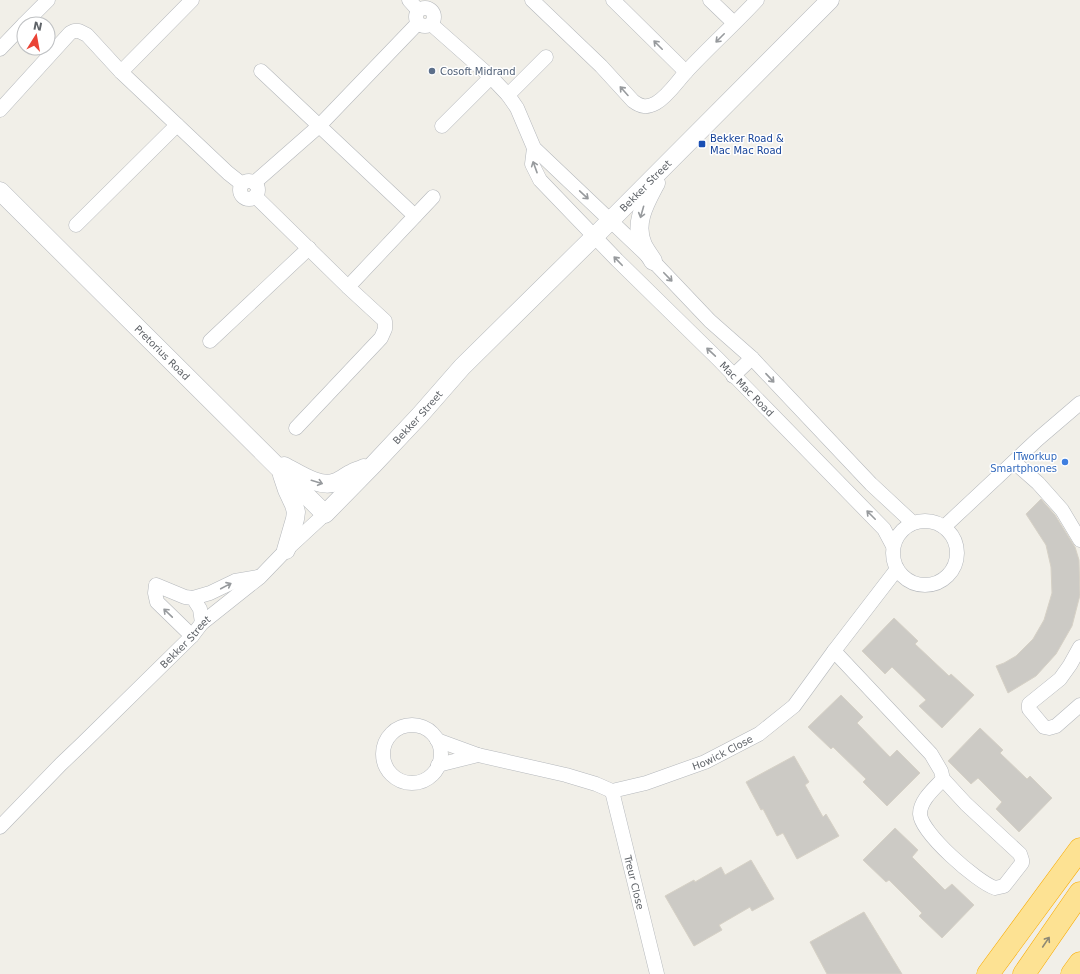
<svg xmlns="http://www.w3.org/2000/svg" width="1080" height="974" font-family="'DejaVu Sans',sans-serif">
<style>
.building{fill:#cccac5;stroke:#d6d1c6}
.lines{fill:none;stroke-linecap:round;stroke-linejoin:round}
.minor-casing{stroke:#b5b8bc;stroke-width:15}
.tertiary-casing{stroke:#b5b8bc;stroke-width:19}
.motorway-casing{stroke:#f9ab00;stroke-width:23}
.minor{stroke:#fff;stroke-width:14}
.tertiary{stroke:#fff;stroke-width:18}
.motorway{stroke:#fde293;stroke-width:22}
.oneway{stroke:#979a9d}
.oneway2{stroke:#8e8975}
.service-dot{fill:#5c6f8a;stroke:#fff;stroke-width:1.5}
.transit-dot{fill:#1a4fb4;stroke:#fff;stroke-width:1.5}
.shop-dot{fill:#3f7fe0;stroke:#fff;stroke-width:1.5}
.labels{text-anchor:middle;stroke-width:3;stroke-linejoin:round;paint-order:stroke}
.service-label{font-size:10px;fill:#4e5e75;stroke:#fff;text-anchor:start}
.transit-label{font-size:10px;fill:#164399;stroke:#fff;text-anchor:start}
.street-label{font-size:10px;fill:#5f6368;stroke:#fff}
.shop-label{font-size:10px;fill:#366cbe;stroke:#fff;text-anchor:end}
</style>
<rect width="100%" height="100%" fill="#f1efe8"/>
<g class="building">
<polygon points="1041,499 1055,515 1073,544 1075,547 1079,560 1080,595 1072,626 1056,654 1036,676 1008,693 996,666 1004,663 1016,656 1033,639 1044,620 1052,593 1051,567 1046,545 1026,514"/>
<polygon points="894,618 918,641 915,644 949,676 951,674 974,695 942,728 919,706 926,700 892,667 885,674 862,651"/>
<polygon points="841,695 863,717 857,723 890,757 897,750 920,773 887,806 863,782 866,779 833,747 831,749 808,727"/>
<polygon points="980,728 1003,750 1000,753 1027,779 1030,776 1052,798 1019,832 996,809 1002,802 978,778 971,784 948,761"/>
<polygon points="794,756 809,782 805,785 823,817 826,814 839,836 797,859 783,833 777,836 763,809 761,810 746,782"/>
<polygon points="895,828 918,850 912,857 945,890 952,884 974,905 942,938 919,916 922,913 889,880 886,882 863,860"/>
<polygon points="751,860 774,899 752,911 750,907 719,925 722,930 694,946 665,896 694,880 695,882 721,867 725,875"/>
<polygon points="864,912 902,974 827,974 810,942"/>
</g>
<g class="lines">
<g class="minor-casing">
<g id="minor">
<polyline points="409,0 418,10"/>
<path d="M 532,0 L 601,66 L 633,101 C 641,107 647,108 656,103 C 668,96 676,83 686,72 C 709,47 734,25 757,0"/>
<polyline points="613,0 686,72"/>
<polyline points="710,0 734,23"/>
<circle cx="425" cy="17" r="9"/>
<polyline points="24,24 48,0"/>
<polyline points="431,24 491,77 508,95 517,108 534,148 653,261 710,321 752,358 871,484 913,523"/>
<polyline points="0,49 24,24"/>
<polyline points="261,71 415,216"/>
<polyline points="121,72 192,0"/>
<polyline points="508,95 546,57"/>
<polyline points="0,110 70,33 74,31 79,31 87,35 121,72 228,173 242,184"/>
<polyline points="442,126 491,77"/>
<path id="s1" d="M 534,148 L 532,164 L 540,180 L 617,260 L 718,359 L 884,529 L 893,546"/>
<circle cx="249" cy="190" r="9"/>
<polyline points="254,183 319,126 418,23"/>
<polyline points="255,196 348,287 385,321 385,329 381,338 296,428"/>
<polyline points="76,225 177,125"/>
<polyline points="348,287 433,197"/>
<polyline points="210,341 309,248"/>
<polyline points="733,376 752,358"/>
<polyline points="1014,462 1038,483 1062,510 1080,540"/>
<circle cx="925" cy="553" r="32"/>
<polyline points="944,527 1038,439 1080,403"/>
<polyline points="193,598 210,593 235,581 258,577"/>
<polyline points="192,636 157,602 155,593 156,585 185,597 193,598 200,609 202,623"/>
<polyline points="1080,647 1070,665 1060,679 1029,704 1029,709 1044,727 1049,728 1056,726 1080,705"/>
<path d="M 834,651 L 931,754 L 941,771 L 943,779 L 966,804 L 1020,854 L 1022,860 L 1022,863 L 1004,886 L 995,888 C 977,882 921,833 920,814 C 920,800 935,788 943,779"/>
<circle cx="412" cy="754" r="29"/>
<path id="s2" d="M 437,740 L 478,755 L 566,775 L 596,784 L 612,791 L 646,783 L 705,762 L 759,734 L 794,706 L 834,651 L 897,569"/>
<polyline points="438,765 478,755"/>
<path id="s3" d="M 612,791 L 657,974"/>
<path id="s4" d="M 0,827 L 61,764 L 82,744 L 192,636 L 202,623 L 260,577 L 286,550 L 325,514"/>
</g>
</g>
<g class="tertiary-casing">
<g id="tertiary">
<path id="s5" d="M 0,191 L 325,514 L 374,464 L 420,415 L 462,367 L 598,233 L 830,0"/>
<path d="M 653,261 C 650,256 646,251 643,245 C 633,223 646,202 656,183"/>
<path d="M 284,466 C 298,473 320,489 336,482 C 342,480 347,475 352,473 C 356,471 360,470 364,468"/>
<polyline points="282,475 287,490 294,505 296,512 295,519 286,550"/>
</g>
</g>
<g class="motorway-casing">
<g id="motorway">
<polyline points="988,974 1080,849"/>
<polyline points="1024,974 1080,893"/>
<polyline points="1072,974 1080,963"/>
</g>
</g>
<use href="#minor" class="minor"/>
<use href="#tertiary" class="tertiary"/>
<use href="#motorway" class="motorway"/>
</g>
<defs><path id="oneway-shaft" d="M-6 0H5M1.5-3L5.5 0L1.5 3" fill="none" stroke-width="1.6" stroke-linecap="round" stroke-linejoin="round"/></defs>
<g class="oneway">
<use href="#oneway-shaft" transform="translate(720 38) rotate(135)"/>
<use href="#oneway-shaft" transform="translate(658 45) rotate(-135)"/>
<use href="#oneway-shaft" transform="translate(624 91) rotate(-132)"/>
<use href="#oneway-shaft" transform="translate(535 167) rotate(-110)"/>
<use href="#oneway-shaft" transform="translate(584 195) rotate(43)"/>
<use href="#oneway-shaft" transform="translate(642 212) rotate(106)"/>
<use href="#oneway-shaft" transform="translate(618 261) rotate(-134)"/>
<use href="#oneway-shaft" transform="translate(668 277) rotate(46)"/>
<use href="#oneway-shaft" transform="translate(711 352) rotate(-137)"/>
<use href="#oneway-shaft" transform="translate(770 378) rotate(47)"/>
<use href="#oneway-shaft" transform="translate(317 482) rotate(17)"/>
<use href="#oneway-shaft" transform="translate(871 515) rotate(-135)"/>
<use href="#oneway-shaft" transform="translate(226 586) rotate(-28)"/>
<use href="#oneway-shaft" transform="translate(168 613) rotate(-136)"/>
</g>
<use class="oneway2" href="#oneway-shaft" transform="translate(1046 942) rotate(-56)"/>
<circle class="service-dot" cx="432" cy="71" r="4"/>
<rect class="transit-dot" x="698" y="140" width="8" height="8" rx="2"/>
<circle class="shop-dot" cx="1065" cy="462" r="4"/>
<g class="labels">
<g class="service-label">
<text x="440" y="75">Cosoft Midrand</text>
</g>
<g class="transit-label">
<text x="710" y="142">Bekker Road &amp;<tspan x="710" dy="12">Mac Mac Road</tspan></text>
</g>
<g class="street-label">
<text dy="4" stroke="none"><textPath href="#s5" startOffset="917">Bekker Street</textPath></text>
<text dy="4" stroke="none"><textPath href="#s5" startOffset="229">Pretorius Road</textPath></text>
<text dy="4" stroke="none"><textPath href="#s1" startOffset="328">Mac Mac Road</textPath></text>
<text dy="4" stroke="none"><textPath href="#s5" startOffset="592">Bekker Street</textPath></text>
<text dy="4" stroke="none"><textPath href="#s4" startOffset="262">Bekker Street</textPath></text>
<text dy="4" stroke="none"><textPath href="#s2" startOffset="300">Howick Close</textPath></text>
<text dy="4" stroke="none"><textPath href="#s3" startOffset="94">Treur Close</textPath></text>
</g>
<g class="shop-label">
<text x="1057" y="460">ITworkup<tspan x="1057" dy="12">Smartphones</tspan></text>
</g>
</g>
<g transform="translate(36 36) rotate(11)"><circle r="19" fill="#ffffff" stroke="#bfc1c3"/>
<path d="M0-3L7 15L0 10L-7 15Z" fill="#ea4335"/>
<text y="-6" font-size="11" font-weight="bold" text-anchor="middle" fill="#5f6368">N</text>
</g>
</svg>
